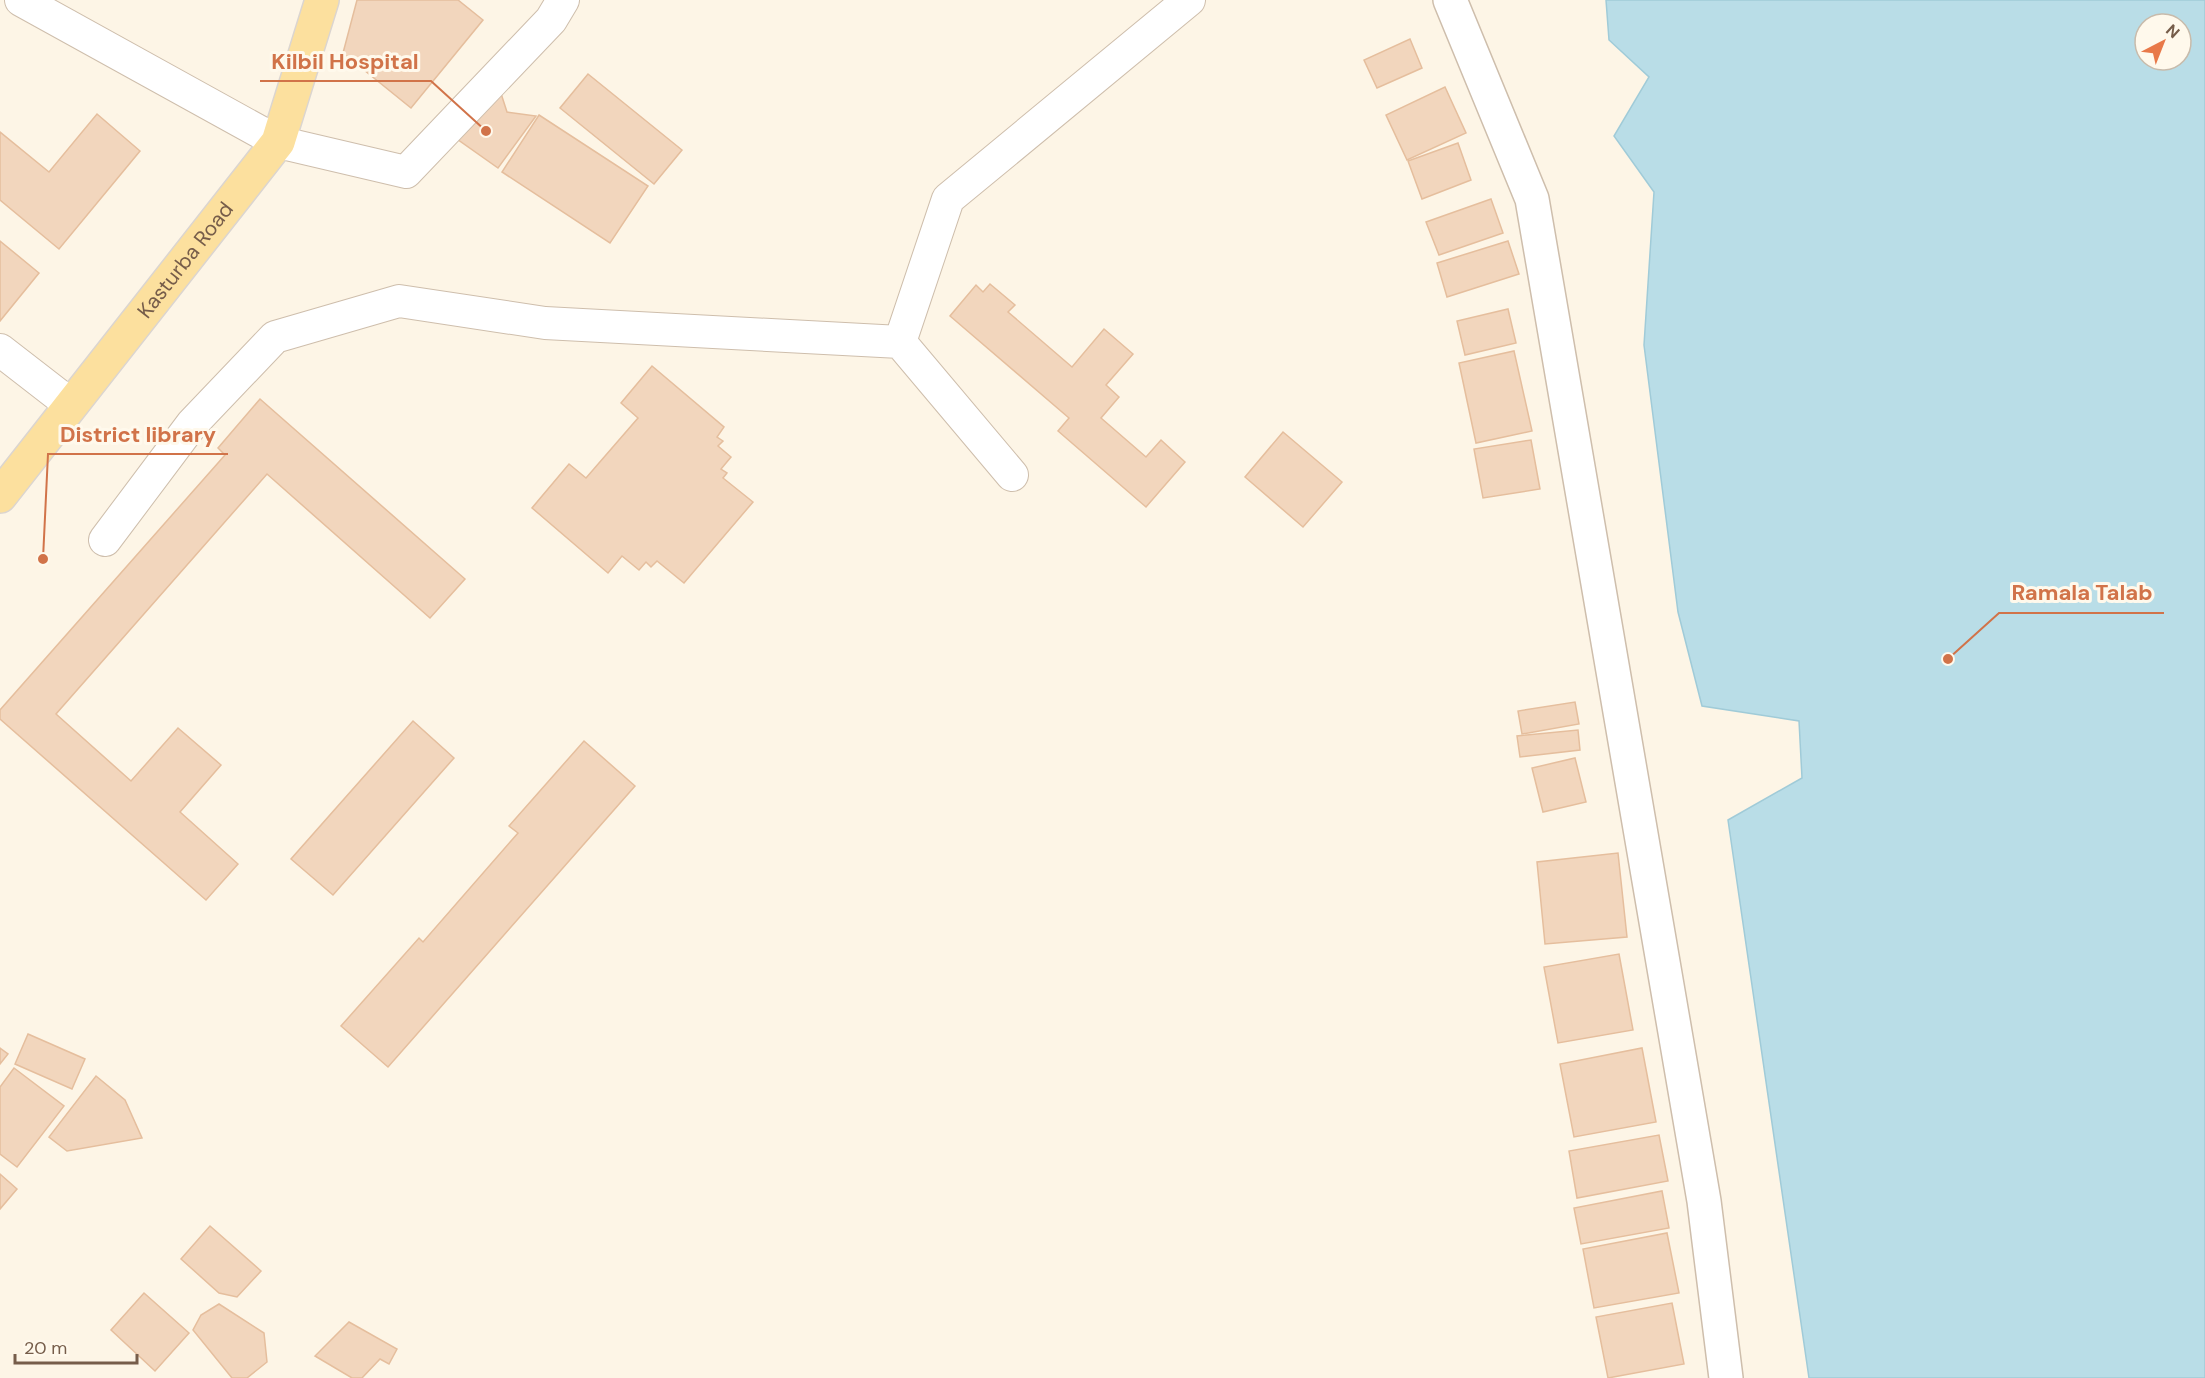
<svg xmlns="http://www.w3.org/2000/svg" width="2205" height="1378" font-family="'DM Sans',sans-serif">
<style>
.water{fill:#b9dde7;stroke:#a0cbd8;stroke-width:1.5;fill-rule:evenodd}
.building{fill:#f2d6bd;stroke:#e5be9d;stroke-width:1.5}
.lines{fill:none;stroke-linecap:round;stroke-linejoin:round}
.minor-casing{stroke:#cebeac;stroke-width:34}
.tertiary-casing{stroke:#cebeac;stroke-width:36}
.primary-casing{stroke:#dbd5d0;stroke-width:36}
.minor{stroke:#fff;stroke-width:32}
.tertiary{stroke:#fff;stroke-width:33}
.primary{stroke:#fce09e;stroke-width:33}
.labels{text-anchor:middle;stroke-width:6;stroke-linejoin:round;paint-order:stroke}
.street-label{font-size:21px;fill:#765d4a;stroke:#fff9ec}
.leader{fill:none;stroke:#d17349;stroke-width:2}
.callout-dot{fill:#d17349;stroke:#fff9ec;stroke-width:2}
.callout-label{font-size:22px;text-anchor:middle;font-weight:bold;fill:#d17349;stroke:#fff9ec;stroke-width:6;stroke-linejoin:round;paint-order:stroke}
</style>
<rect width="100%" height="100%" fill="#fdf5e6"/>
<path class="water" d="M 1606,0 L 2205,0 L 2205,1378 L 1809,1378 L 1728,820 L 1802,778 L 1799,721 L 1702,706 L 1678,612 L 1644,345 L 1654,192 L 1614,136 L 1649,77 L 1609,40 ZM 2145,24 L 2181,24 L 2181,60 L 2145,60 Z"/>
<g class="building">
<polygon points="357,0 458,0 483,20 411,108 343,53"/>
<polygon points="1410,39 1422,68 1377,88 1364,60"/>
<polygon points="588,74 682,150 654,184 560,108"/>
<polygon points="497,81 507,112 536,116 498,168 457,139"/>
<polygon points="1445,87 1466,133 1407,160 1386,115"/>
<polygon points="97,114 140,151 59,249 0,200 0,132 49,172"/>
<polygon points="539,115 648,186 610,243 502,172"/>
<polygon points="1458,143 1471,180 1422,199 1408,161"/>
<polygon points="1491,199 1503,233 1439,255 1426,222"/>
<polygon points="0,241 39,273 0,321"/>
<polygon points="1508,241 1519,274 1447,297 1437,263"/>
<polygon points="990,284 1015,305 1008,312 1072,367 1104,329 1133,354 1106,385 1119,397 1101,418 1146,457 1161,440 1185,462 1146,507 1058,431 1069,418 950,316 976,285 983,292"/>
<polygon points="1508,309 1516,343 1465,355 1457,321"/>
<polygon points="1514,351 1532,431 1476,443 1459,363"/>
<polygon points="652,366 724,427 717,437 723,441 718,446 731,457 721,469 727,473 723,478 753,502 684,583 657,561 651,567 646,562 639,570 622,556 608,573 532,508 569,464 586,478 638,418 621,403"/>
<polygon points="260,399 465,579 430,618 267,474 56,714 131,781 178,728 221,765 180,812 238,864 206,900 0,719 0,710 225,455 218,448"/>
<polygon points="1283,432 1342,482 1303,527 1245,477"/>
<polygon points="1531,440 1540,489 1483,498 1474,449"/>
<polygon points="1575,702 1579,724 1522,734 1518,711"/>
<polygon points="413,721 454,758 333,895 291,859"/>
<polygon points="1578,730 1580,750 1520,757 1517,736"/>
<polygon points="584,741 635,786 388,1067 341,1026 419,938 423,942 518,833 509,826"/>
<polygon points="1575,758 1586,802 1543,812 1532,768"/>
<polygon points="1618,853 1627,937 1545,944 1537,862"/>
<polygon points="1619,954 1633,1030 1558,1043 1544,967"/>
<polygon points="28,1034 85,1059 72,1089 15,1064"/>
<polygon points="0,1048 8,1054 0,1064"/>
<polygon points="1642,1048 1656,1122 1574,1137 1560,1064"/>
<polygon points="14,1068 64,1106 17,1167 0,1154 0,1087"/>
<polygon points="96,1076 125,1100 142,1138 67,1151 49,1137"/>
<polygon points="1659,1135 1668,1181 1577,1198 1569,1151"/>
<polygon points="0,1174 17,1189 0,1209"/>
<polygon points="1662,1191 1669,1228 1581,1244 1574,1208"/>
<polygon points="210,1226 261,1271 237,1297 219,1293 181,1259"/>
<polygon points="1667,1233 1679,1293 1594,1308 1583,1249"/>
<polygon points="144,1293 189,1333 155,1371 111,1330"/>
<polygon points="1672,1303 1684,1364 1608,1378 1596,1317"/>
<polygon points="219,1304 264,1333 267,1362 247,1378 232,1378 193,1330 201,1315"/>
<polygon points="349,1322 397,1349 389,1364 380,1359 362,1378 352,1378 315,1356"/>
</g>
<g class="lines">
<g class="minor-casing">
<g id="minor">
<polyline points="21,0 278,142 406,172 551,20 563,0"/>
<polyline points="900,342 948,199 1189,0"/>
<polyline points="0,350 71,405"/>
<polyline points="105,540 192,424 275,337 399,301 545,323 900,342 1012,475"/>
</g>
</g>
<g class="tertiary-casing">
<polyline id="tertiary" points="1450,0 1532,199 1704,1201 1726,1378"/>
</g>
<g class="primary-casing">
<g id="primary">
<path id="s1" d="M 0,496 L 278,142 L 322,0"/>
</g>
</g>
<use href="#minor" class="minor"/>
<use href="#tertiary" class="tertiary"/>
<use href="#primary" class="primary"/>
</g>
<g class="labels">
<g class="street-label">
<text dy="7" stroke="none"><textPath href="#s1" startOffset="300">Kasturba Road</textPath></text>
</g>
</g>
<path class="leader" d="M486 131L431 81H260M43 559L48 454H228M1948 659L1999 613H2164"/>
<g class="callout-dot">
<circle cx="486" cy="131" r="6"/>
<circle cx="43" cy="559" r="6"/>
<circle cx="1948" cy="659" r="6"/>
</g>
<g class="callout-label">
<text x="345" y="69">Kilbil Hospital</text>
<text x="138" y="442">District library</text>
<text x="2082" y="600">Ramala Talab</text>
</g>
<g transform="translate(2163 42) rotate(42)"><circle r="28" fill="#fff9ec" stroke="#c8bbab" stroke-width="1.5"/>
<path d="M0-4.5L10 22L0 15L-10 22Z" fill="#e87949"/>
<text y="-9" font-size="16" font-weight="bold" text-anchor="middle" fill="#765d4a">N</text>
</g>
<path d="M15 1354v9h122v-9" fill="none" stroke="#765d4a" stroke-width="3"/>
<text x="24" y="1354" font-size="18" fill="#765d4a" stroke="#fff9ec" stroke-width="4.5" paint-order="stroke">20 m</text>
</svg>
